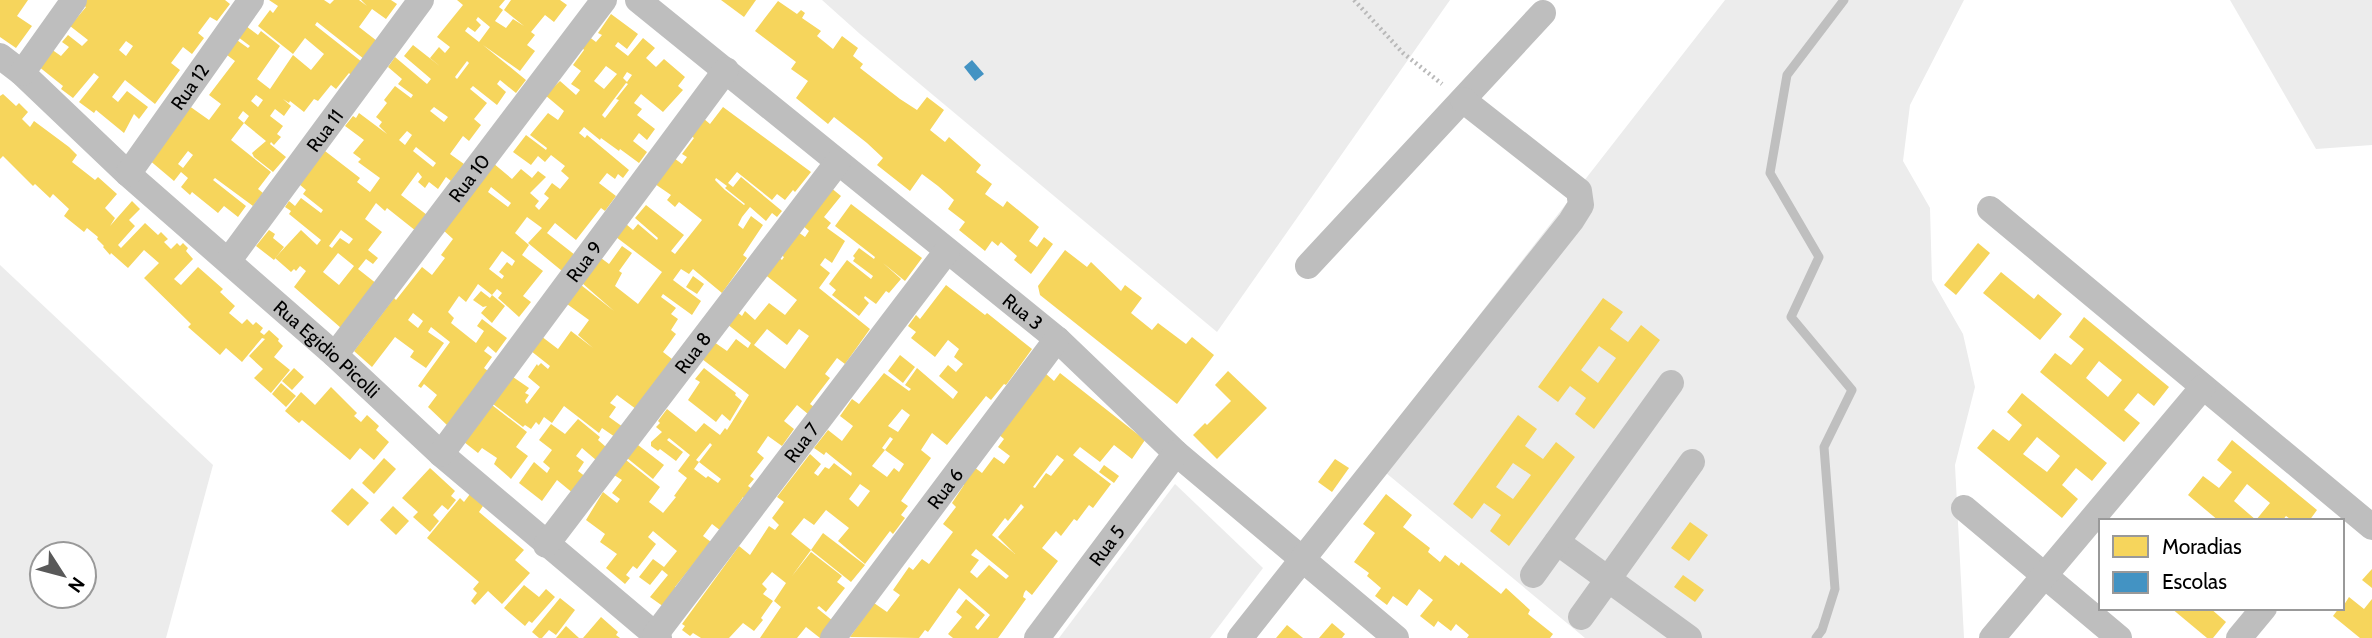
<svg xmlns="http://www.w3.org/2000/svg" width="2372" height="638" font-family="Cabin,sans-serif">
<style>
.green{fill:#ececec;fill-rule:evenodd}
.homes{fill:#f6d55c;fill-rule:evenodd}
.schools{fill:#4393c3}
.lines{fill:none;stroke-linecap:round;stroke-linejoin:round}
.stream{stroke:#bfbfbf;stroke-width:9}
.path{stroke:#b9b9b9;stroke-width:4.5;stroke-dasharray:2 3.5;stroke-linecap:butt}
.minor{stroke:#bebebe;stroke-width:26}
.labels{text-anchor:middle;stroke-width:7;stroke-linejoin:round;paint-order:stroke}
.street-label{font-size:19px;fill:#000;stroke:#fff}
</style>
<rect width="100%" height="100%" fill="#fff"/>
<g class="green">
<polygon points="822,0 1450,0 1217,332 860,34"/>
<polygon points="1725,0 1964,0 1910,105 1903,161 1930,208 1932,280 1963,334 1975,387 1955,465 1964,638 1585,638 1368,458"/>
<polygon points="2230,0 2372,0 2372,145 2316,149"/>
<path d="M 0,265 L 213,465 L 166,638 L 0,638 ZM 42,554 L 84,554 L 84,596 L 42,596 Z"/>
<polygon points="1175,484 1263,568 1210,638 1059,638"/>
</g>
<g class="homes">
<polygon points="0,0 28,0 17,16 32,26 16,48 0,37"/>
<path d="M 83,0 L 225,0 L 230,4 L 217,21 L 210,17 L 198,33 L 204,38 L 192,54 L 183,47 L 171,63 L 180,70 L 155,104 L 125,80 L 112,97 L 118,102 L 127,91 L 148,107 L 139,119 L 134,114 L 124,133 L 96,110 L 94,113 L 79,102 L 99,77 L 94,73 L 73,98 L 61,89 L 63,86 L 38,66 L 51,49 L 61,56 L 69,47 L 62,42 L 68,35 L 82,46 L 88,40 L 70,26 L 86,7 L 80,4 ZM 126,41 L 133,46 L 126,56 L 119,50 Z"/>
<path d="M 269,0 L 324,0 L 330,4 L 334,0 L 359,0 L 367,6 L 361,0 L 391,0 L 397,4 L 386,19 L 372,9 L 359,27 L 377,41 L 364,59 L 317,22 L 315,25 L 362,62 L 352,76 L 349,73 L 336,89 L 331,85 L 318,101 L 314,99 L 304,112 L 290,101 L 289,103 L 283,99 L 291,106 L 284,116 L 275,109 L 270,116 L 283,126 L 277,134 L 281,137 L 274,145 L 271,142 L 270,144 L 286,157 L 273,172 L 254,157 L 252,153 L 266,141 L 244,123 L 249,116 L 243,111 L 238,118 L 244,123 L 231,140 L 271,172 L 258,189 L 263,193 L 253,206 L 215,178 L 213,180 L 246,206 L 238,217 L 224,206 L 218,213 L 192,192 L 190,195 L 181,187 L 188,178 L 181,172 L 174,181 L 148,159 L 185,103 L 209,120 L 221,104 L 209,95 L 235,61 L 223,52 L 234,38 L 248,48 L 250,46 L 234,34 L 242,23 L 258,35 L 261,31 L 280,46 L 257,79 L 270,89 L 293,55 L 311,70 L 324,54 L 305,38 L 293,54 L 258,26 L 270,10 L 273,13 L 278,6 ZM 256,95 L 263,100 L 258,107 L 251,101 ZM 188,151 L 193,155 L 183,168 L 178,164 Z"/>
<path d="M 457,0 L 505,0 L 499,7 L 503,10 L 495,21 L 506,28 L 513,19 L 524,26 L 504,10 L 511,0 L 560,0 L 567,5 L 554,22 L 545,15 L 531,32 L 535,35 L 527,45 L 535,51 L 520,71 L 483,45 L 526,80 L 516,93 L 500,80 L 497,84 L 506,92 L 497,105 L 473,86 L 470,89 L 487,103 L 474,119 L 481,125 L 469,141 L 463,136 L 450,154 L 464,164 L 451,181 L 446,177 L 438,189 L 429,182 L 425,188 L 418,182 L 422,177 L 418,172 L 401,195 L 427,215 L 416,231 L 387,208 L 385,211 L 376,203 L 365,219 L 382,232 L 368,250 L 378,258 L 373,264 L 366,259 L 358,269 L 377,284 L 341,328 L 294,287 L 306,271 L 300,266 L 296,271 L 294,269 L 291,272 L 275,258 L 301,230 L 317,245 L 321,240 L 289,214 L 291,211 L 285,207 L 289,201 L 295,206 L 301,198 L 321,213 L 323,210 L 303,194 L 306,190 L 299,184 L 325,151 L 360,178 L 357,182 L 370,192 L 380,178 L 358,162 L 361,159 L 353,153 L 364,140 L 345,126 L 353,116 L 356,118 L 359,113 L 387,134 L 379,126 L 382,122 L 376,117 L 387,103 L 384,100 L 395,86 L 411,98 L 413,95 L 398,84 L 402,79 L 388,67 L 395,57 L 427,84 L 431,79 L 404,56 L 413,45 L 441,67 L 430,58 L 439,47 L 445,53 L 450,47 L 437,37 L 463,5 ZM 478,17 L 490,27 L 479,42 L 465,31 L 468,27 L 475,32 L 481,25 L 476,20 ZM 467,61 L 469,63 L 457,79 L 455,77 ZM 434,107 L 448,117 L 444,122 L 430,111 ZM 407,131 L 412,135 L 405,145 L 399,140 ZM 416,147 L 436,163 L 433,167 L 413,151 ZM 341,230 L 353,239 L 349,244 L 340,238 L 332,248 L 329,246 ZM 338,253 L 354,266 L 339,285 L 323,272 Z"/>
<polygon points="721,0 756,0 744,17"/>
<polygon points="778,1 797,14 801,10 805,13 802,18 821,31 817,36 833,49 842,36 858,48 853,56 863,64 860,68 900,99 917,110 927,97 944,110 930,130 945,142 949,137 981,165 976,172 992,184 985,194 1003,207 1007,201 1039,227 1029,241 1037,247 1044,237 1053,244 1031,274 1014,260 1017,256 1001,242 998,246 992,241 985,251 959,230 965,222 948,209 954,200 938,186 922,174 910,191 877,165 883,158 867,143 834,117 828,124 796,98 808,81 791,69 796,62 755,31"/>
<path d="M 611,14 L 638,34 L 627,49 L 618,42 L 615,46 L 628,56 L 643,38 L 655,48 L 646,58 L 656,67 L 664,59 L 685,77 L 678,86 L 683,90 L 663,112 L 641,94 L 634,103 L 642,109 L 637,115 L 655,129 L 647,140 L 639,133 L 633,141 L 647,152 L 639,163 L 620,149 L 619,151 L 601,138 L 600,140 L 584,127 L 579,133 L 585,138 L 587,135 L 629,170 L 623,178 L 618,174 L 615,179 L 607,173 L 599,183 L 616,196 L 605,211 L 601,208 L 576,240 L 555,223 L 547,233 L 575,255 L 562,271 L 528,243 L 542,228 L 527,217 L 515,233 L 529,245 L 522,255 L 543,271 L 523,296 L 531,302 L 519,317 L 498,298 L 502,293 L 497,289 L 492,295 L 478,284 L 466,302 L 459,296 L 448,312 L 454,318 L 451,323 L 476,343 L 484,331 L 477,326 L 482,319 L 507,338 L 496,353 L 488,346 L 484,351 L 492,357 L 484,368 L 488,371 L 448,426 L 428,407 L 437,395 L 424,384 L 421,388 L 418,386 L 450,342 L 431,327 L 428,332 L 444,343 L 426,368 L 410,357 L 414,351 L 395,337 L 372,367 L 354,351 L 394,298 L 396,300 L 422,267 L 432,275 L 445,258 L 441,255 L 453,239 L 443,230 L 493,163 L 512,179 L 521,169 L 532,178 L 538,171 L 546,177 L 530,193 L 539,201 L 535,206 L 539,210 L 549,198 L 544,194 L 552,183 L 560,189 L 569,178 L 561,171 L 565,166 L 551,155 L 545,162 L 538,156 L 531,165 L 513,152 L 526,135 L 546,150 L 547,148 L 530,135 L 548,113 L 558,120 L 564,111 L 545,95 L 560,81 L 576,95 L 580,90 L 571,84 L 581,71 L 573,65 L 584,50 L 581,46 L 588,36 L 596,42 L 602,35 L 598,33 ZM 606,66 L 617,74 L 604,89 L 594,81 ZM 627,72 L 632,75 L 627,82 L 623,78 ZM 626,83 L 628,84 L 616,99 L 619,100 L 605,118 L 602,115 ZM 491,187 L 511,203 L 508,207 L 488,192 ZM 502,251 L 515,261 L 512,266 L 507,262 L 499,272 L 504,276 L 502,279 L 489,269 ZM 413,313 L 423,321 L 418,328 L 408,320 Z"/>
<polygon points="3,94 16,106 19,103 28,112 22,119 30,127 34,121 69,147 77,155 72,162 95,180 98,177 117,194 105,208 115,218 110,226 132,201 140,209 129,220 135,226 118,245 121,248 145,223 158,235 161,232 168,239 164,242 171,249 177,243 180,246 183,243 188,248 186,251 193,259 174,279 181,285 198,267 223,289 220,292 235,306 229,313 242,324 247,319 253,325 256,322 263,328 260,332 264,335 269,330 279,339 278,341 283,346 274,357 290,370 271,393 254,378 263,369 249,356 265,339 262,338 242,362 226,348 220,355 188,327 191,324 144,278 159,263 144,250 128,268 111,253 110,255 103,247 104,246 97,239 98,237 87,228 84,232 64,216 69,209 53,194 50,198 35,184 33,186 3,156 0,159 0,96"/>
<path d="M 723,107 L 811,172 L 795,192 L 793,190 L 785,200 L 777,194 L 772,200 L 737,172 L 728,183 L 733,187 L 741,177 L 782,211 L 777,217 L 772,213 L 766,221 L 750,207 L 742,217 L 738,225 L 743,229 L 751,216 L 763,225 L 743,255 L 747,258 L 722,293 L 693,269 L 689,274 L 681,269 L 673,280 L 701,301 L 692,315 L 663,294 L 661,297 L 676,308 L 671,314 L 678,319 L 671,330 L 676,334 L 663,352 L 672,359 L 636,409 L 617,395 L 610,403 L 616,407 L 609,417 L 623,427 L 615,437 L 602,428 L 599,433 L 564,406 L 552,423 L 544,417 L 539,425 L 536,422 L 531,429 L 525,425 L 523,427 L 493,404 L 513,377 L 529,388 L 525,393 L 529,395 L 525,401 L 527,404 L 540,387 L 528,377 L 537,364 L 538,366 L 541,363 L 548,369 L 550,366 L 531,351 L 541,336 L 558,349 L 571,331 L 593,348 L 578,335 L 589,320 L 567,304 L 581,285 L 614,311 L 582,283 L 601,258 L 609,264 L 622,246 L 632,253 L 619,271 L 622,273 L 615,286 L 638,304 L 662,272 L 616,237 L 626,224 L 633,230 L 638,224 L 657,240 L 658,238 L 635,218 L 646,205 L 684,235 L 671,251 L 675,254 L 702,220 L 679,202 L 675,207 L 667,200 L 671,195 L 655,184 L 674,158 L 682,164 L 687,157 L 682,154 L 694,138 L 691,136 L 703,118 L 710,124 ZM 716,178 L 727,186 L 725,188 L 745,204 L 744,205 L 725,190 L 715,180 Z"/>
<path d="M 830,187 L 841,196 L 824,217 L 831,223 L 827,228 L 845,241 L 832,263 L 825,258 L 820,265 L 830,273 L 819,288 L 870,329 L 845,364 L 837,358 L 825,374 L 830,378 L 810,404 L 814,407 L 808,414 L 797,405 L 784,421 L 794,429 L 782,446 L 768,436 L 757,452 L 764,458 L 750,476 L 754,479 L 748,486 L 752,489 L 745,499 L 743,497 L 721,531 L 712,524 L 703,536 L 711,542 L 675,587 L 677,588 L 664,607 L 650,597 L 668,575 L 662,570 L 650,585 L 639,577 L 653,559 L 664,567 L 677,551 L 653,531 L 648,537 L 656,544 L 637,569 L 633,566 L 626,575 L 630,578 L 625,584 L 606,568 L 617,554 L 600,542 L 605,534 L 586,520 L 603,492 L 617,503 L 620,499 L 612,493 L 622,480 L 614,475 L 626,460 L 660,487 L 649,502 L 662,512 L 663,513 L 676,497 L 674,496 L 687,478 L 678,471 L 690,455 L 669,438 L 667,440 L 683,452 L 676,461 L 660,449 L 658,451 L 651,446 L 651,442 L 662,432 L 656,427 L 660,423 L 658,421 L 667,409 L 696,432 L 704,423 L 720,435 L 725,428 L 727,430 L 749,395 L 702,359 L 714,342 L 727,351 L 736,339 L 748,348 L 751,343 L 727,324 L 737,312 L 742,316 L 745,311 L 755,320 L 769,303 L 785,315 L 797,300 L 763,273 L 777,256 L 782,260 L 784,257 L 778,253 L 798,232 L 805,237 L 809,231 L 802,225 ZM 767,329 L 787,345 L 799,329 L 809,336 L 785,369 L 754,345 ZM 710,443 L 712,445 L 699,462 L 721,479 L 718,483 L 708,476 L 706,478 L 694,469 L 699,462 L 696,460 Z"/>
<polygon points="851,204 922,258 905,281 883,263 901,279 889,293 886,291 876,304 865,296 864,298 869,303 859,316 832,295 836,290 829,284 847,260 871,279 873,276 853,261 855,258 853,256 859,248 874,259 875,257 835,226"/>
<polygon points="269,230 275,234 273,238 284,247 274,260 256,246"/>
<polygon points="1978,243 1990,253 1956,295 1944,285"/>
<polygon points="1065,250 1087,267 1091,262 1121,291 1125,285 1142,298 1131,313 1152,330 1158,323 1186,344 1192,337 1214,355 1177,404 1040,295 1038,286"/>
<polygon points="2001,272 2034,299 2038,294 2062,314 2040,340 1983,293"/>
<polygon points="693,276 704,284 697,294 686,287"/>
<path d="M 946,285 L 985,315 L 987,313 L 1032,349 L 1006,385 L 1004,384 L 991,400 L 986,396 L 947,445 L 932,433 L 921,450 L 931,458 L 901,501 L 908,506 L 901,515 L 905,518 L 893,534 L 890,531 L 865,564 L 838,541 L 849,528 L 826,510 L 814,525 L 804,518 L 791,534 L 811,550 L 792,576 L 811,552 L 842,576 L 837,582 L 845,588 L 826,612 L 819,606 L 817,608 L 833,621 L 820,638 L 806,627 L 797,638 L 760,638 L 781,607 L 774,601 L 786,583 L 772,572 L 762,584 L 767,589 L 763,594 L 773,601 L 761,618 L 763,620 L 754,631 L 743,623 L 729,638 L 701,638 L 693,633 L 690,636 L 682,630 L 685,626 L 682,624 L 739,546 L 750,555 L 769,526 L 775,530 L 779,525 L 772,518 L 784,502 L 777,497 L 810,454 L 821,464 L 814,473 L 818,476 L 825,467 L 829,469 L 834,463 L 851,476 L 852,473 L 826,452 L 824,455 L 814,448 L 828,430 L 842,441 L 853,426 L 840,416 L 852,399 L 859,404 L 884,373 L 909,391 L 911,389 L 905,385 L 917,368 L 953,399 L 958,392 L 939,376 L 948,365 L 956,372 L 963,364 L 954,357 L 959,349 L 948,340 L 935,357 L 911,338 L 916,332 L 908,326 L 916,315 L 920,319 ZM 902,409 L 910,415 L 898,432 L 888,426 ZM 890,437 L 893,439 L 885,450 L 904,464 L 899,472 L 894,468 L 887,477 L 872,466 L 885,450 L 882,448 ZM 860,484 L 870,491 L 858,507 L 849,499 Z"/>
<polygon points="481,291 490,298 492,295 505,306 492,323 481,313 487,306 483,307 473,300"/>
<path d="M 1603,298 L 1623,312 L 1610,329 L 1628,342 L 1641,325 L 1660,340 L 1594,429 L 1575,414 L 1586,398 L 1570,386 L 1558,402 L 1538,387 ZM 1599,346 L 1616,358 L 1598,383 L 1581,370 Z"/>
<path d="M 2084,317 L 2169,387 L 2154,406 L 2138,393 L 2124,410 L 2140,423 L 2124,442 L 2040,372 L 2055,353 L 2071,365 L 2084,349 L 2069,337 ZM 2099,361 L 2122,380 L 2108,397 L 2086,378 Z"/>
<polygon points="900,355 915,367 903,383 888,371"/>
<polygon points="294,368 304,377 292,390 282,381"/>
<polygon points="704,368 736,393 735,395 742,401 730,421 722,414 716,422 688,400 700,382 695,379"/>
<polygon points="1228,371 1267,408 1217,459 1193,435 1205,423 1207,425 1231,401 1215,385"/>
<path d="M 1045,373 L 1054,381 L 1060,373 L 1145,440 L 1132,459 L 1114,445 L 1100,462 L 1080,447 L 1073,455 L 1111,484 L 1093,508 L 1089,505 L 1077,521 L 1074,519 L 1061,536 L 1056,531 L 1042,548 L 1058,561 L 1032,595 L 1026,590 L 1024,593 L 1023,597 L 1026,599 L 998,638 L 953,638 L 948,634 L 962,617 L 956,612 L 966,599 L 985,615 L 975,627 L 978,630 L 990,615 L 959,588 L 928,632 L 925,630 L 919,638 L 850,637 L 874,603 L 887,612 L 900,595 L 893,590 L 909,567 L 913,570 L 922,559 L 929,564 L 953,532 L 943,524 L 956,507 L 952,503 L 964,485 L 962,483 L 974,467 L 982,473 L 994,457 L 1004,464 L 1010,456 L 998,447 L 1004,439 L 998,434 ZM 1057,455 L 1064,460 L 1051,476 L 1046,473 L 1035,488 L 1033,487 ZM 1021,504 L 1024,507 L 998,537 L 1015,554 L 992,535 L 1005,518 L 1008,521 ZM 976,549 L 1009,576 L 1006,579 L 989,565 L 977,578 L 970,572 L 979,560 L 971,555 Z"/>
<polygon points="281,383 296,396 286,407 272,394"/>
<polygon points="331,387 357,413 354,416 361,422 367,415 379,426 376,430 389,442 374,460 360,448 350,460 302,420 299,423 285,411 301,392 315,405"/>
<path d="M 2022,393 L 2107,463 L 2092,481 L 2076,468 L 2062,485 L 2078,499 L 2062,518 L 1977,448 L 1993,429 L 2009,441 L 2022,425 L 2007,412 ZM 2037,437 L 2060,456 L 2047,472 L 2023,454 Z"/>
<polygon points="492,405 527,432 516,447 528,456 511,479 494,464 497,458 482,448 478,453 464,442"/>
<path d="M 1518,415 L 1537,429 L 1525,446 L 1543,459 L 1556,442 L 1575,457 L 1509,546 L 1490,531 L 1501,515 L 1484,503 L 1472,519 L 1453,504 ZM 1513,463 L 1531,475 L 1513,499 L 1496,487 Z"/>
<polygon points="578,419 600,437 598,440 606,447 596,460 582,448 576,456 584,462 578,471 586,477 574,494 557,480 542,501 519,483 534,462 547,473 550,468 543,462 552,450 539,440 551,424 565,434"/>
<path d="M 2232,440 L 2317,510 L 2309,521 L 2293,521 L 2286,516 L 2282,521 L 2219,521 L 2188,495 L 2203,476 L 2219,488 L 2232,472 L 2217,460 ZM 2247,484 L 2270,503 L 2256,520 L 2234,501 Z"/>
<polygon points="638,445 664,465 653,479 627,458"/>
<polygon points="384,458 396,469 374,494 362,483"/>
<polygon points="1335,459 1349,468 1332,492 1318,482"/>
<polygon points="1104,465 1119,476 1114,483 1099,472"/>
<polygon points="430,468 455,491 451,496 456,500 448,510 442,505 433,515 439,521 430,532 413,517 418,512 402,498"/>
<polygon points="352,488 369,503 348,526 331,511"/>
<polygon points="470,494 483,506 479,512 524,550 515,560 530,573 502,604 488,591 475,605 471,601 477,593 473,589 479,582 427,538 460,498 464,502"/>
<polygon points="1386,494 1412,515 1403,527 1430,548 1428,552 1440,562 1445,555 1459,566 1461,562 1501,594 1506,588 1530,610 1528,614 1553,634 1550,638 1467,638 1469,635 1456,624 1451,631 1438,621 1434,627 1420,616 1433,600 1419,589 1407,606 1393,596 1387,605 1375,596 1381,588 1367,576 1369,573 1354,562 1375,533 1363,524"/>
<polygon points="393,506 409,521 396,535 380,520"/>
<polygon points="1690,522 1708,535 1689,561 1671,548"/>
<polygon points="823,533 865,565 851,582 811,550"/>
<polygon points="2372,569 2372,588 2362,580"/>
<polygon points="1683,575 1704,590 1695,602 1674,587"/>
<polygon points="524,585 539,597 546,589 555,597 532,623 529,621 525,626 504,608"/>
<polygon points="2349,597 2364,609 2372,599 2372,638 2360,638 2333,616 2339,608 2342,608"/>
<polygon points="560,598 575,610 556,635 549,630 542,638 539,638 532,632"/>
<polygon points="2171,608 2210,608 2226,622 2213,638 2207,638"/>
<polygon points="601,617 618,632 616,635 620,638 583,638"/>
<polygon points="1332,623 1345,634 1342,638 1319,638"/>
<polygon points="1287,625 1303,638 1276,638"/>
<polygon points="566,626 579,638 556,638"/>
</g>
<polygon class="schools" points="972,60 984,74 975,81 964,67"/>
<g class="lines">
<polyline class="stream" points="1816,638 1822,630 1835,589 1824,447 1852,390 1791,317 1819,257 1770,173 1787,75 1844,0"/>
<polyline class="path" points="1354,0 1403,53 1442,84"/>
<g class="minor">
<path id="s1" d="M 638,0 L 1057,339 L 1176,453 L 1396,638"/>
<path id="s2" d="M 0,56 L 22,73 L 128,174 L 335,355 L 441,454 L 659,638"/>
<polyline points="22,73 74,0"/>
<path id="s3" d="M 128,174 L 251,0"/>
<polyline points="1990,209 2372,527"/>
<path id="s4" d="M 229,260 L 421,0"/>
<polyline points="1308,266 1543,13"/>
<path id="s5" d="M 335,355 L 604,0"/>
<path id="s6" d="M 441,454 L 726,70"/>
<polyline points="1964,508 2119,638"/>
<polyline points="1557,542 1689,638"/>
<path id="s7" d="M 546,545 L 838,162"/>
<polyline points="1533,575 1671,383"/>
<polyline points="1581,617 1692,462"/>
<path id="s8" d="M 655,635 L 947,251"/>
<path id="s9" d="M 833,638 L 1057,339"/>
<path id="s10" d="M 1037,638 L 1176,453"/>
<polyline points="1240,638 1571,221 1581,205 1579,191 1463,100"/>
<polyline points="1992,638 2203,387"/>
<polyline points="2239,638 2264,608"/>
</g>
</g>
<g class="labels">
<g class="street-label">
<text dy="7" stroke="none"><textPath href="#s3" startOffset="107">Rua 12</textPath></text>
<text dy="7" stroke="none"><textPath href="#s4" startOffset="161">Rua 11</textPath></text>
<text dy="7" stroke="none"><textPath href="#s5" startOffset="222">Rua 10</textPath></text>
<text dy="7" stroke="none"><textPath href="#s6" startOffset="240">Rua 9</textPath></text>
<text dy="7" stroke="none"><textPath href="#s1" startOffset="495">Rua 3</textPath></text>
<text dy="7" stroke="none"><textPath href="#s2" startOffset="439">Rua Egidio Picolli</textPath></text>
<text dy="7" stroke="none"><textPath href="#s7" startOffset="242">Rua 8</textPath></text>
<text dy="7" stroke="none"><textPath href="#s8" startOffset="242">Rua 7</textPath></text>
<text dy="7" stroke="none"><textPath href="#s9" startOffset="187">Rua 6</textPath></text>
<text dy="7" stroke="none"><textPath href="#s10" startOffset="116">Rua 5</textPath></text>
</g>
</g>
<rect x="2099" y="519" width="245" height="91" fill="#ffffff" stroke="#999999" stroke-width="2"/>
<rect x="2113" y="536" width="35" height="21" fill="#f6d55c" stroke="#999999" stroke-width="2"/>
<text x="2162" y="554" font-size="21" fill="#000000">Moradias</text>
<rect x="2113" y="572" width="35" height="21" fill="#4393c3" stroke="#999999" stroke-width="2"/>
<text x="2162" y="589" font-size="21" fill="#000000">Escolas</text>
<g transform="translate(63 575) rotate(126)"><circle r="33" fill="#ffffff" stroke="#999999" stroke-width="2"/>
<path d="M0-5L12 26L0 18L-12 26Z" fill="#595959"/>
<text y="-10" font-size="19" font-weight="bold" text-anchor="middle" fill="#000000">N</text>
</g>
</svg>
